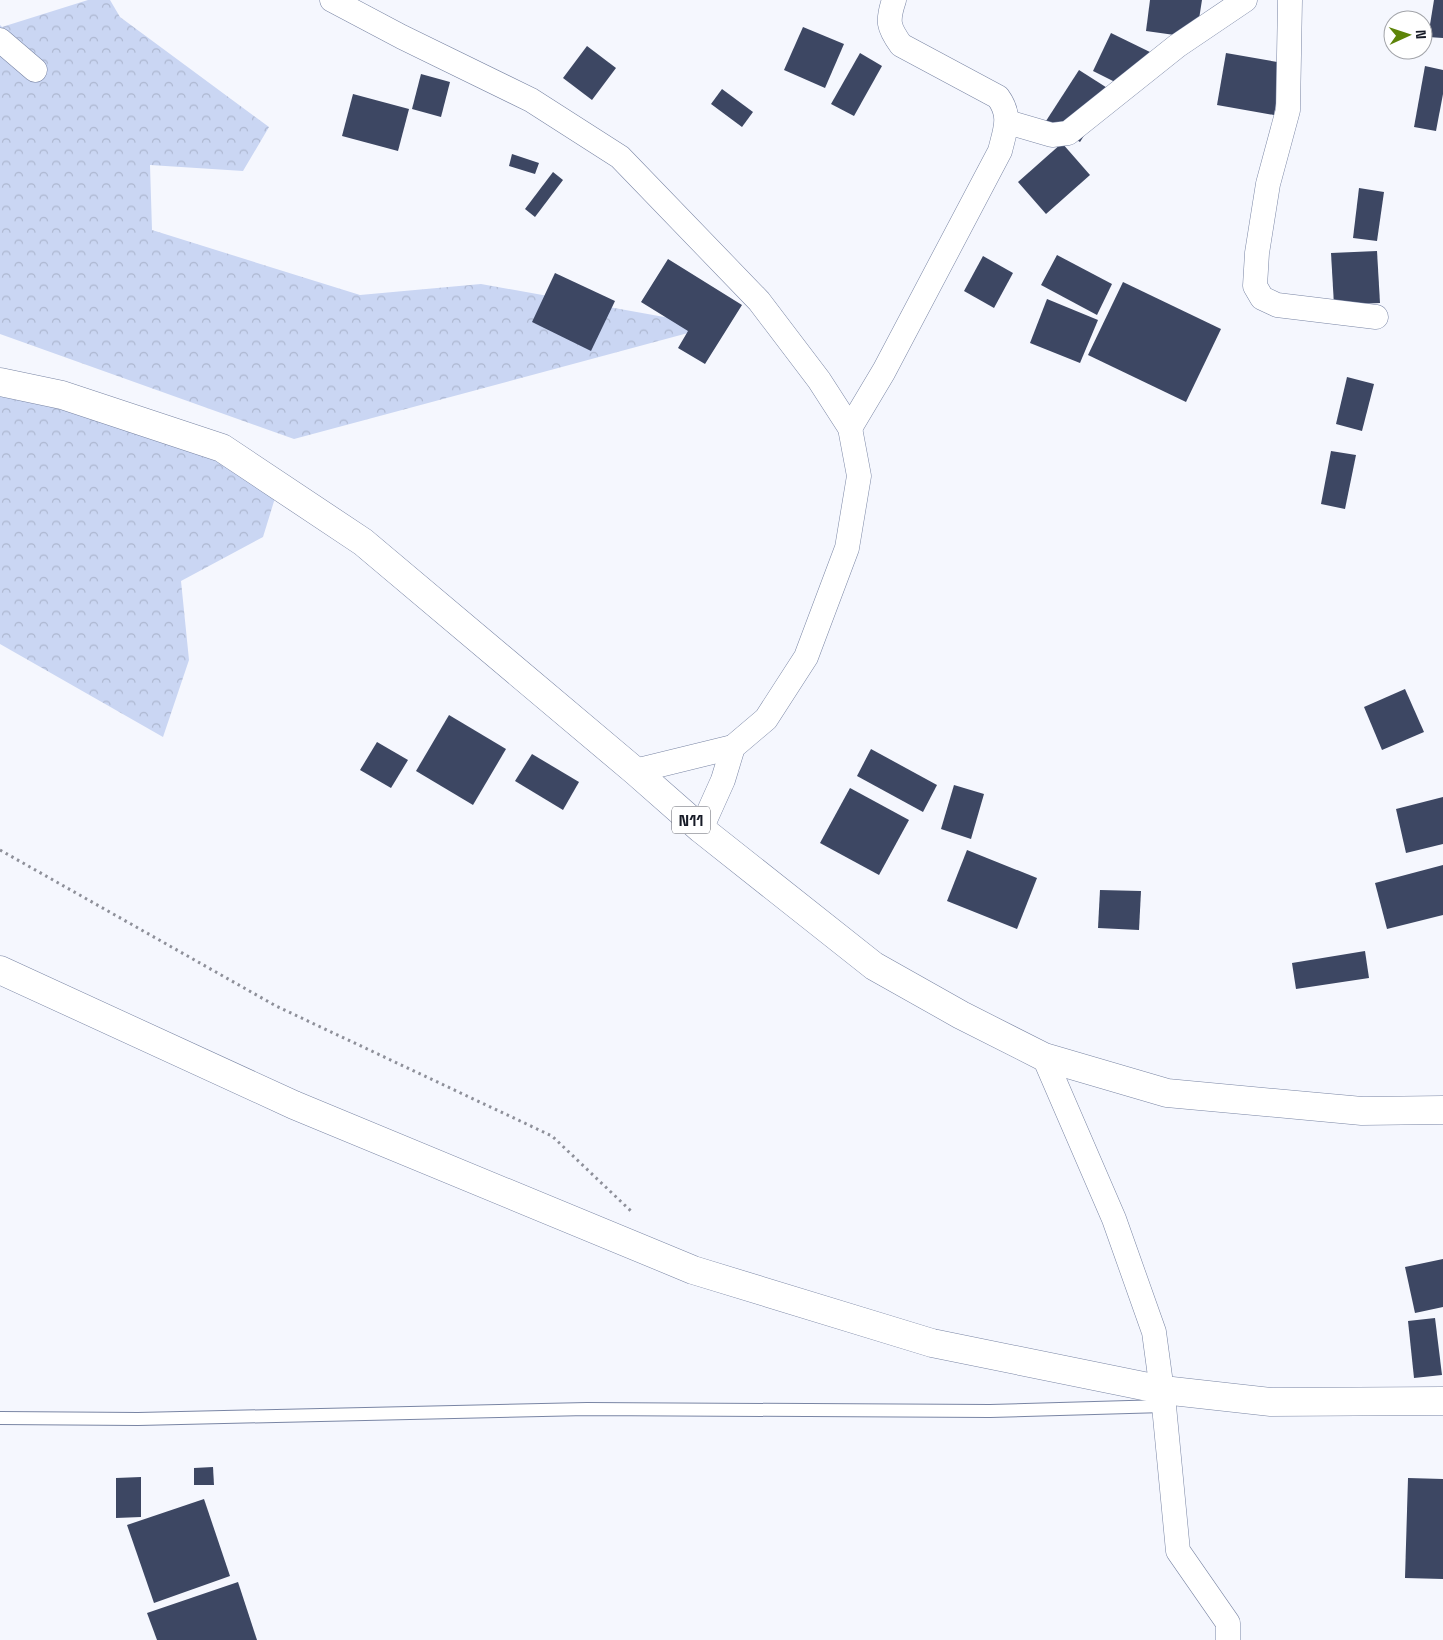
<svg xmlns="http://www.w3.org/2000/svg" width="1443" height="1640" font-family="'Space Grotesk',sans-serif">
<style>
.forest{fill:url(#forest-crowns)}
.building{fill:#3d4763}
.lines{fill:none;stroke-linecap:round;stroke-linejoin:round}
.service-casing{stroke:#7985a4;stroke-width:14}
.minor-casing{stroke:#7985a4;stroke-width:25}
.tertiary-casing{stroke:#7985a4;stroke-width:29}
.trunk-casing{stroke:#7985a4;stroke-width:29}
.path{stroke:#8e909a;stroke-width:3;stroke-dasharray:2.5 4;stroke-linecap:butt}
.service{stroke:#fff;stroke-width:12}
.minor{stroke:#fff;stroke-width:24}
.tertiary{stroke:#fff;stroke-width:28}
.trunk{stroke:#fff;stroke-width:28}
.labels{text-anchor:middle;stroke-width:5;stroke-linejoin:round;paint-order:stroke}
.shield{fill:#fff;stroke:#5d5f68;stroke-width:1}
.shield-label{font-size:16px;font-weight:bold;fill:#171b27}
</style>
<defs>
<pattern id="forest-crowns" width="20" height="18" patternUnits="userSpaceOnUse" patternTransform="scale(1.25)"><rect width="20" height="18" fill="#cad6f3"/><path d="M2 6a3 3 0 1 1 6 0M12 15a3 3 0 1 1 6 0" fill="none" stroke="#adb7d0"/></pattern>
</defs>
<rect width="100%" height="100%" fill="#f5f7fe"/>
<g class="forest">
<polygon points="88,0 110,0 120,17 269,127 243,171 150,165 152,230 360,295 481,284 714,326 294,439 0,334 0,25 2,27"/>
<polygon points="0,393 156,417 279,485 263,537 181,581 189,660 163,737 0,644"/>
</g>
<g class="building">
<polygon points="1150,0 1202,0 1196,38 1146,31"/>
<polygon points="1434,0 1443,0 1443,38 1428,37"/>
<polygon points="803,27 844,44 825,88 784,70"/>
<polygon points="1111,33 1152,53 1133,91 1093,71"/>
<polygon points="587,46 616,68 592,100 563,78"/>
<polygon points="860,53 882,66 854,116 831,104"/>
<polygon points="1226,53 1283,63 1274,115 1217,105"/>
<polygon points="1425,66 1443,70 1443,94 1436,131 1414,127"/>
<polygon points="1079,70 1112,91 1080,142 1046,121"/>
<polygon points="421,74 450,82 441,117 412,109"/>
<polygon points="722,89 753,112 742,127 711,104"/>
<polygon points="353,94 409,109 398,151 342,136"/>
<polygon points="1062,143 1090,175 1046,214 1018,182"/>
<polygon points="512,154 539,163 535,174 509,166"/>
<polygon points="553,172 563,180 535,217 525,209"/>
<polygon points="1359,188 1384,192 1377,241 1353,238"/>
<polygon points="1377,251 1380,303 1334,305 1331,253"/>
<polygon points="1057,255 1112,284 1097,315 1041,285"/>
<polygon points="983,256 1013,273 994,308 964,291"/>
<polygon points="668,259 742,305 705,364 678,348 688,331 641,302"/>
<polygon points="555,273 615,301 591,351 532,322"/>
<polygon points="1123,282 1221,329 1186,402 1088,355"/>
<polygon points="1047,299 1098,320 1080,363 1030,343"/>
<polygon points="1347,377 1374,384 1362,431 1336,424"/>
<polygon points="1331,451 1356,455 1345,509 1321,504"/>
<polygon points="1405,689 1424,732 1382,750 1364,707"/>
<polygon points="449,715 506,749 473,805 416,771"/>
<polygon points="377,742 408,760 391,788 360,770"/>
<polygon points="871,749 937,785 923,812 857,776"/>
<polygon points="532,754 579,782 563,810 515,781"/>
<polygon points="954,785 984,794 971,839 941,829"/>
<polygon points="850,788 909,820 879,875 820,843"/>
<polygon points="1443,797 1443,844 1406,853 1396,809"/>
<polygon points="967,850 1037,878 1017,929 947,901"/>
<polygon points="1443,865 1443,915 1387,929 1375,883"/>
<polygon points="1100,890 1141,891 1139,930 1098,928"/>
<polygon points="1365,951 1369,978 1296,989 1292,963"/>
<polygon points="1443,1259 1443,1307 1415,1313 1405,1267"/>
<polygon points="1435,1318 1442,1375 1414,1378 1408,1321"/>
<polygon points="213,1467 214,1485 194,1485 194,1468"/>
<polygon points="141,1477 141,1517 116,1518 116,1478"/>
<polygon points="1408,1478 1443,1479 1443,1579 1405,1578"/>
<polygon points="204,1499 230,1576 154,1603 127,1525"/>
<polygon points="238,1582 257,1640 157,1640 147,1613"/>
</g>
<g class="lines">
<g class="service-casing">
<polyline id="service" points="0,1418 138,1419 587,1409 990,1411 1164,1406"/>
</g>
<g class="minor-casing">
<g id="minor">
<polyline points="332,0 402,37 531,100 620,157 759,301 819,380 850,428 859,476 847,548 806,657 766,719 733,747 723,780 701,829"/>
<polyline points="1290,0 1288,110 1268,184 1257,253 1255,286 1262,298 1277,305 1376,317"/>
<polyline points="0,40 35,70"/>
<polyline points="1007,122 1052,135 1068,133 1177,46 1245,0"/>
<path d="M 850,428 L 884,371 L 1000,151 C 1005,130 1012,116 998,97 L 901,45 C 888,27 887,21 894,0"/>
<polyline points="635,771 733,747"/>
<polyline points="1044,1057 1114,1219 1154,1332 1164,1406 1178,1551 1228,1623 1228,1640"/>
</g>
</g>
<g class="tertiary-casing">
<polyline id="tertiary" points="0,970 294,1105 693,1270 932,1343 1163,1390 1271,1402 1443,1401"/>
</g>
<g class="trunk-casing">
<polyline id="trunk" points="0,382 62,395 222,448 363,542 635,771 701,829 874,966 961,1015 1044,1057 1167,1093 1362,1111 1443,1110"/>
</g>
<polyline class="path" points="0,850 276,1006 552,1136 633,1213"/>
<use href="#service" class="service"/>
<use href="#minor" class="minor"/>
<use href="#tertiary" class="tertiary"/>
<use href="#trunk" class="trunk"/>
</g>
<g class="labels">
<rect class="shield" x="672" y="806.5" width="38" height="27" rx="4"/>
<g class="shield-label">
<text x="691" y="826">N11</text>
</g>
</g>
<g transform="translate(1408 35) rotate(87)"><circle r="24" fill="#ffffff" stroke="#a2a4a9"/>
<path d="M0-4L9 19L0 12L-9 19Z" fill="#5d8409"/>
<text y="-8" font-size="14" font-weight="bold" text-anchor="middle" fill="#171b27">N</text>
</g>
</svg>
